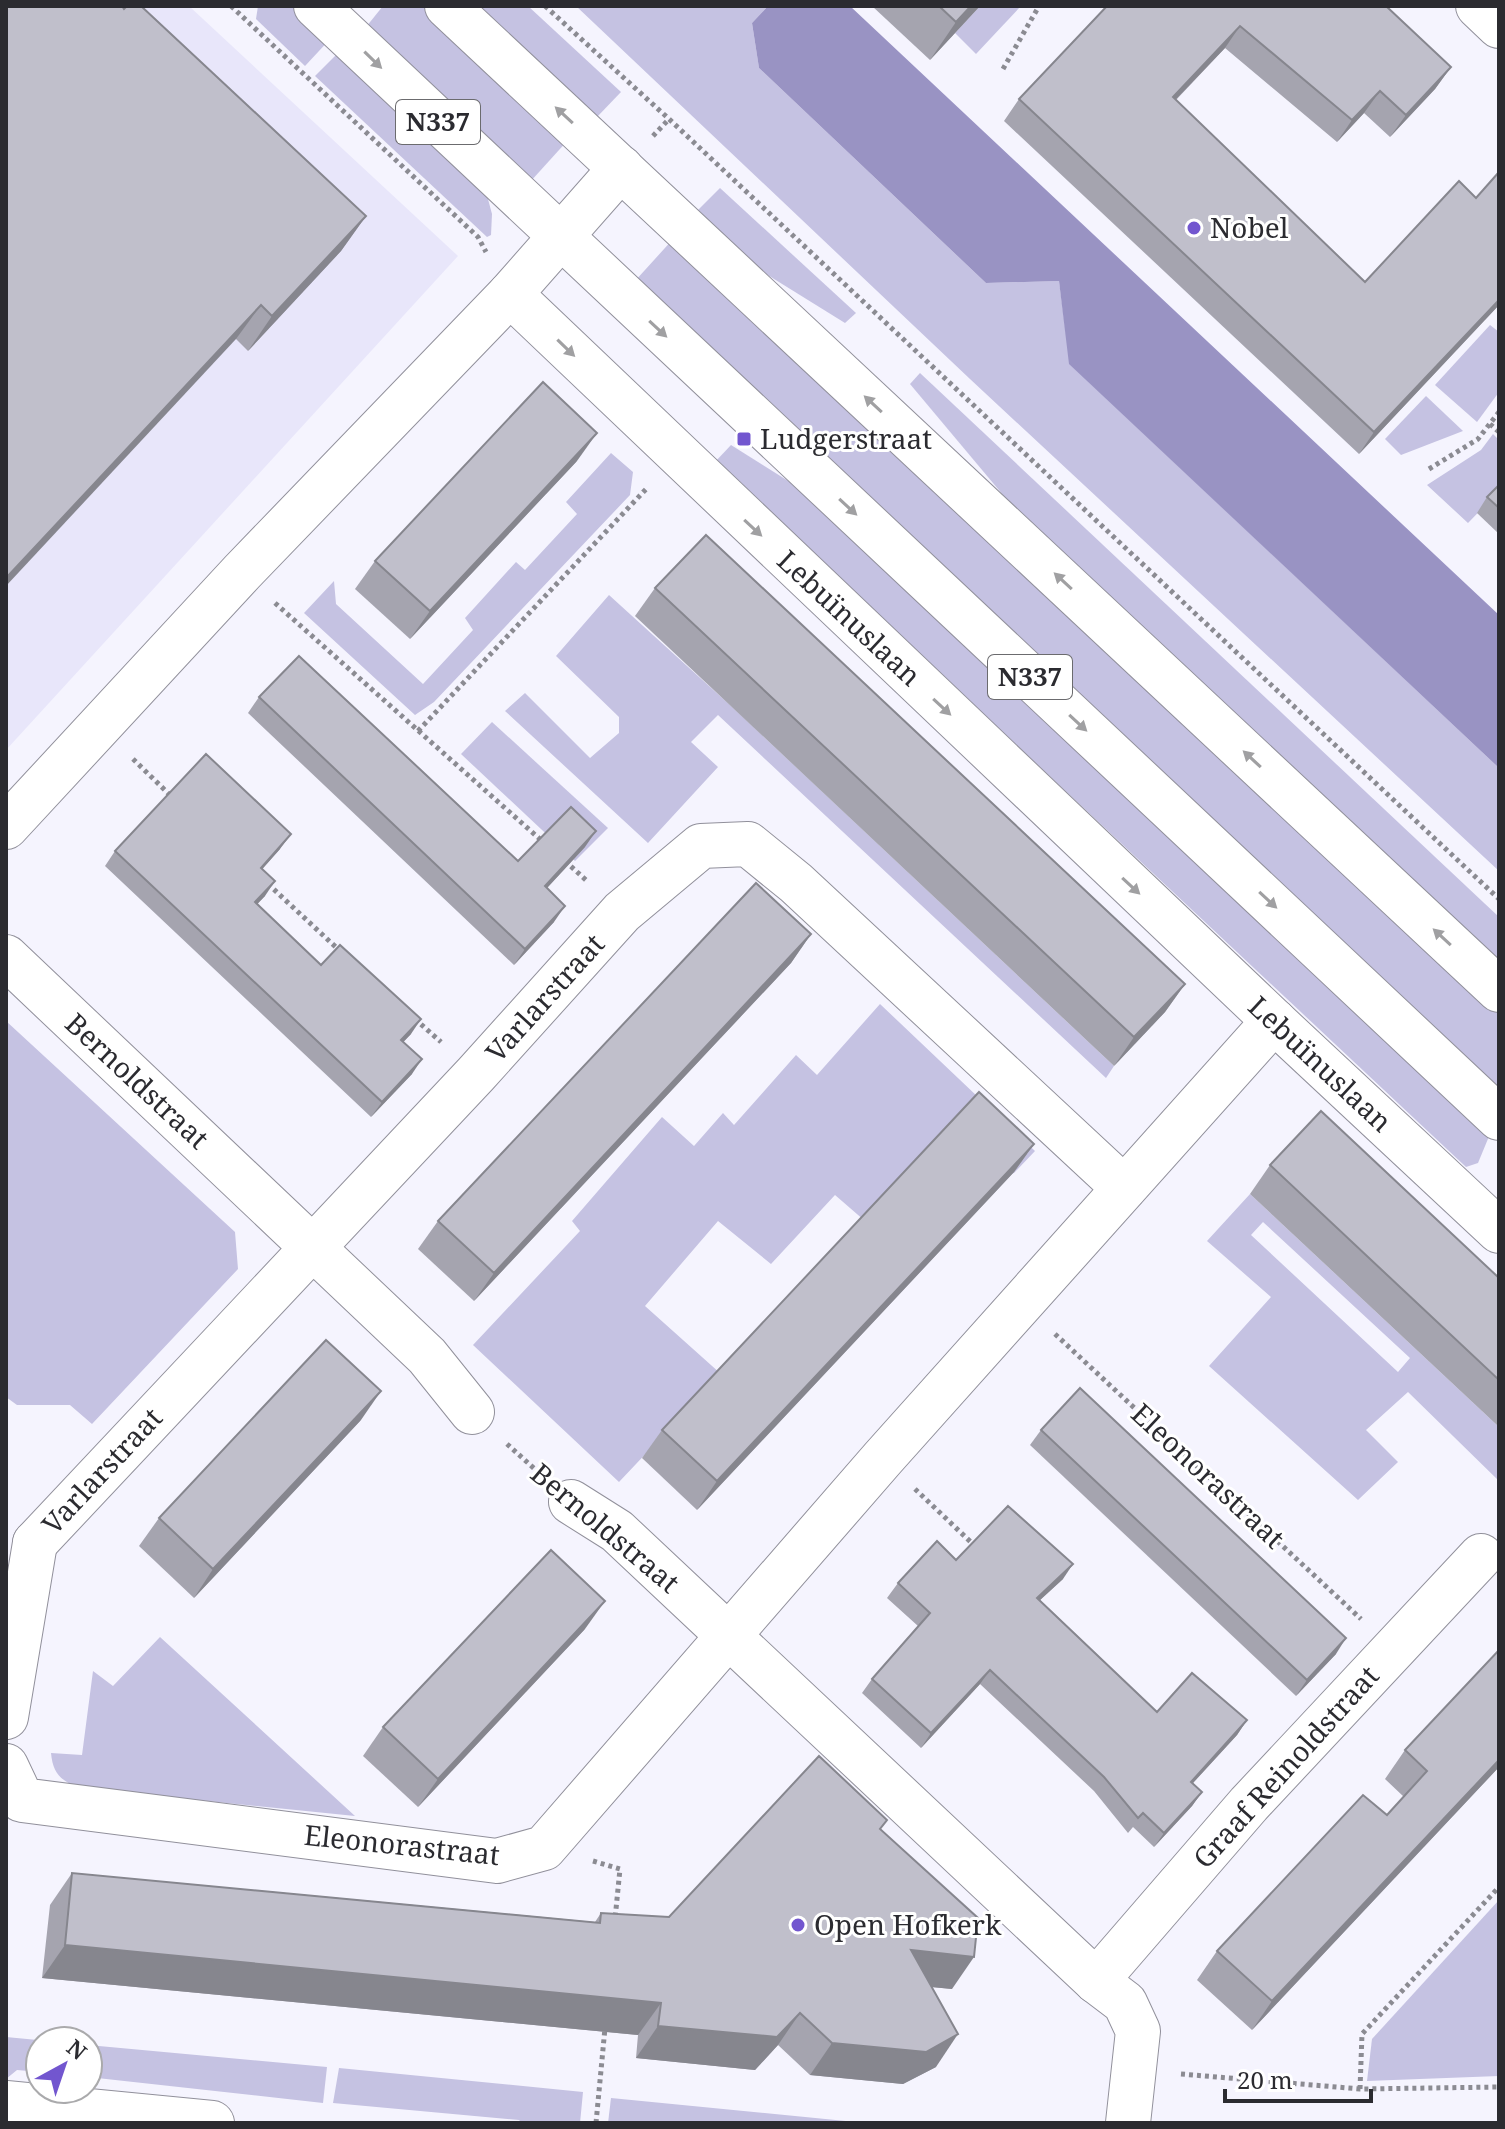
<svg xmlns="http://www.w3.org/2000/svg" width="1505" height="2129" font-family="'Noto Serif',serif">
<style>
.built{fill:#e8e6fa}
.green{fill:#c5c2e2;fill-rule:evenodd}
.water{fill:#9993c3}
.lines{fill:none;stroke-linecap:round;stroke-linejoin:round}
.minor-casing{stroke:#91909b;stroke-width:46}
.primary-casing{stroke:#91909b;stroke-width:46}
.path{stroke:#8b8b92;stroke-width:5;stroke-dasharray:4 4;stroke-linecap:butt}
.minor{stroke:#fff;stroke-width:44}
.primary{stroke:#fff;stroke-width:44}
.wall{fill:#a5a4af}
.shaded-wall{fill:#86868e}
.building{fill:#c0bfcb;stroke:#86868e;stroke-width:2}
.oneway{fill:#a0a0a2}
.poi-dot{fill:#7256cf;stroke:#fff;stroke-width:3}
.labels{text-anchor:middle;stroke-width:6;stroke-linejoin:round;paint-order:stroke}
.shield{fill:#fff;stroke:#6b6b6e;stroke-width:2}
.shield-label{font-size:26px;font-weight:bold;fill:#2b2b30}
.poi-label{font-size:28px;fill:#2b2b30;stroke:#fff;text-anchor:start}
.street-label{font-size:28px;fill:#2b2b30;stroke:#fff}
</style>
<rect width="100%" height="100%" fill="#f5f4fe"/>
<polygon class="built" points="6,6 189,6 458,256 6,750"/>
<g class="green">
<polygon points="258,6 297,6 332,37 305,66 256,19"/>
<polygon points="383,6 425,6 569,139 530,182 366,27"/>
<polygon points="476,6 528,6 621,92 597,117"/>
<polygon points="576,6 768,6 752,23 759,68 986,283 1059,281 1070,364 1499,768 1499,871 970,379"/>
<polygon points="980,6 1021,6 976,54 955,33"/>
<polygon points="342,49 485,188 492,214 491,235 487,237 315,76"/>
<polygon points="720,188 856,313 845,323 750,264 694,214"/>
<polygon points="674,238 1091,637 1499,1014 1499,1092 635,281"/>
<polygon points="1490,325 1499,332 1499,392 1477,422 1435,385"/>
<polygon points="920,373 1499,917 1499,965 1024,520 910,384"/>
<polygon points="1426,396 1463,431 1401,455 1385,439"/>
<polygon points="1493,434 1499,440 1499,491 1468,523 1427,485 1481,450"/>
<polygon points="731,445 828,506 1490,1134 1478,1163 1466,1167 715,462"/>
<polygon points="611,453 633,472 630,495 434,702 415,715 304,613 334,581 336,604 423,684 473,630 465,618 516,562 525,570 577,514 566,502"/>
<polygon points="609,595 731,706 1114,1066 1106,1078 718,715 691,742 718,767 648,843 505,711 525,693 590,758 619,733 619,717 556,656"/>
<polygon points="492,722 608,828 575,861 461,754"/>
<polygon points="880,1004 1035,1151 1014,1173 865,1221 835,1195 771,1264 718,1221 645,1306 721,1374 619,1482 473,1345 580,1231 572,1221 662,1117 694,1146 723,1113 734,1125 796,1055 817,1075"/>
<polygon points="6,1021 235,1232 238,1269 92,1424 70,1405 17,1405 6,1397"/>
<path d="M 1250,1194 L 1499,1427 L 1499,1481 L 1408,1392 L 1366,1430 L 1398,1462 L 1358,1500 L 1209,1366 L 1271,1297 L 1207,1241 ZM 1263,1222 L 1410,1358 L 1398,1372 L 1251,1235 Z"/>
<path d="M 160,1637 L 355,1816 L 80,1788 C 61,1781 53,1774 51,1753 L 82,1755 L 93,1671 L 113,1686 Z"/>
<polygon points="1499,1900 1499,2076 1367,2081 1372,2039"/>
<polygon points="6,2037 48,2041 40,2041 40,2072 17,2070 6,2079"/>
<polygon points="88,2045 327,2067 323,2103 88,2077"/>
<polygon points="339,2068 583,2092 580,2123 522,2123 519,2120 333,2103"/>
<polygon points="611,2098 866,2123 608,2123"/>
</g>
<polygon class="water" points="768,6 850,6 1499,615 1499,768 1069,364 1059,281 986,283 759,68 752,23"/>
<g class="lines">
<g class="minor-casing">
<g id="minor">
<polyline points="1478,6 1499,26"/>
<polyline points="510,294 1274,1021 1499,1231"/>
<polyline points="6,827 242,572 510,294 621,168"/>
<polyline points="6,957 427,1356 472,1412"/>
<polyline points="571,1502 617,1531 1096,1981 1125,2003 1138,2031 1128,2123"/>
<polyline points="35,1543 476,1074 622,912 701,846 748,844 796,883 1124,1188"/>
<polyline points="6,1717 35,1543"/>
<polyline points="6,1766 22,1800 497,1861 544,1848 883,1458 1274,1021"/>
<polyline points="1096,1981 1249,1804 1481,1556"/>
<polyline points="6,2103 212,2123"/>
</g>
</g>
<g class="primary-casing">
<g id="primary">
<polyline points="316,6 1499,1118"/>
<polyline points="447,6 1499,990"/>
</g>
</g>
<g class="path">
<polyline points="231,6 478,237 486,252"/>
<polyline points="545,6 669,119 1499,899"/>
<polyline points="1003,69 1039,6"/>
<polyline points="653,136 669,119"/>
<polyline points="1490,424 1499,432"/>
<polyline points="1429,469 1478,439 1499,412"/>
<polyline points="275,603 542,841"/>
<polyline points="418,731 648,487"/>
<polyline points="133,759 172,797"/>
<polyline points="565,861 587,881"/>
<polyline points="268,884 340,951"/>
<polyline points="415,1019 441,1042"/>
<polyline points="1055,1334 1361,1619"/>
<polyline points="507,1444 538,1472"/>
<polyline points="915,1489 975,1546"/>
<polyline points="593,1861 620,1869 615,1919"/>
<polyline points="1181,2074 1360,2089 1499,2087"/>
<polyline points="1360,2089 1362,2034 1499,1887"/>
<polyline points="596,2123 605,2028"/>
</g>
<use href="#minor" class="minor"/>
<use href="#primary" class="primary"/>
</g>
<g class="wall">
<polygon points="6,6 366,216 341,251 248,351 236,339"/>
<polygon points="872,6 980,6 930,60"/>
<polygon points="1107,6 1386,6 1451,67 1435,89 1390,137 1364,113 1337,142 1225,48 1176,100 1365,282 1476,198 1499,172 1499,305 1359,454 1004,121 1019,99"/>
<polygon points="577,461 410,639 355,589 375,561"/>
<polygon points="1499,485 1499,534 1477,513 1487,497"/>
<polygon points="655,588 1185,984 1165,1012 1114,1066 635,616"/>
<polygon points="259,697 518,861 585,847 547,888 554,922 514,965 248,713"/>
<polygon points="280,849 262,869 265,896 257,904 321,965 411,1034 403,1042 412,1074 371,1117 105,866 115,851"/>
<polygon points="811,934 791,963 474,1301 418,1249 438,1221"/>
<polygon points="1034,1144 1014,1172 697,1510 642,1458 662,1430"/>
<polygon points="1270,1165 1499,1278 1499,1427 1250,1194"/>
<polygon points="361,1420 194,1598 139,1546 159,1518"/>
<polygon points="1041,1430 1336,1654 1296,1696 1030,1445"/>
<polygon points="956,1560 1063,1579 1040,1600 1157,1712 1247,1720 1237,1735 1193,1783 1202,1792 1192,1806 1154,1847 1133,1827 1128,1833 1094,1791 980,1684 921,1748 862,1693 872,1679 918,1626 887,1598 898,1583"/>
<polygon points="585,1629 418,1807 363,1756 383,1727"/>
<polygon points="1499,1650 1499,1767 1252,2030 1197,1980 1217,1951 1387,1815 1404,1797 1385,1779 1405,1750"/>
<polygon points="881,1829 952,1989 932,1987 936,2067 903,2084 810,2075 778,2045 755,2070 636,2058 638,2035 42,1978 50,1905 72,1873 595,1922 601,1913 669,1917"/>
</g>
<g class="shaded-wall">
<polygon points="971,6 980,6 930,60 956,22"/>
<polygon points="1240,26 1225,48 1157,119 1173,97"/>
<polygon points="1451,67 1435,89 1390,137 1406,115"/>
<polygon points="1380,91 1364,113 1337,142 1352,120"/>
<polygon points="366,216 341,251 248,351 272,316"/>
<polygon points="1499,300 1499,305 1359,454 1374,432"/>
<polygon points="261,305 236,339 6,586 6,578"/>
<polygon points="597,433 577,461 410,639 430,611"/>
<polygon points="596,831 585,847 534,902 545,886"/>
<polygon points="291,834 280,849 250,883 261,868"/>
<polygon points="275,881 265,896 245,917 255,902"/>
<polygon points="565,906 554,922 514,965 525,949"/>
<polygon points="811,934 791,963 474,1301 494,1273"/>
<polygon points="1185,984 1165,1012 1114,1066 1134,1037"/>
<polygon points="421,1019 411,1034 391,1055 401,1040"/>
<polygon points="422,1059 412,1074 371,1117 382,1102"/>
<polygon points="1034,1144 1014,1172 697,1510 717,1481"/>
<polygon points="381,1391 361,1420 194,1598 213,1569"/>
<polygon points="1073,1564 1063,1579 1027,1612 1037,1598"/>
<polygon points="605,1601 585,1629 418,1807 438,1779"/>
<polygon points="1346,1638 1336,1654 1296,1696 1307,1680"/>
<polygon points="990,1670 980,1684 921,1748 931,1733"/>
<polygon points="1247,1720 1237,1735 1181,1796 1191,1782"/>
<polygon points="1499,1760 1499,1767 1252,2030 1272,2001"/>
<polygon points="1202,1792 1192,1806 1154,1847 1164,1833"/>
<polygon points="65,1945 661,2003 638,2035 42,1978"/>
<polygon points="911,1950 974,1957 952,1989 889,1983"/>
<polygon points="800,2013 778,2045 755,2070 636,2058 658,2026"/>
<polygon points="958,2034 936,2067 903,2084 810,2075 832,2043"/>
</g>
<g class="building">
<polygon points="6,6 122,6 124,9 127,6 141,6 366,216 272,316 261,305 6,578"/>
<polygon points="939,6 971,6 956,22"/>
<polygon points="1107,6 1386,6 1451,67 1406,115 1380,91 1352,120 1240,26 1173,97 1365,282 1459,181 1476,198 1499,172 1499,300 1374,432 1019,99"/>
<polygon points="543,382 597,433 430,611 375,561"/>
<polygon points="1499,485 1499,508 1487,497"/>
<polygon points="706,535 1185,984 1134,1037 655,588"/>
<polygon points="299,656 518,861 571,807 596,831 545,886 565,906 525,949 259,697"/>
<polygon points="206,754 291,834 261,868 275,881 255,902 321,965 340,945 421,1019 401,1040 422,1059 382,1102 115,851"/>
<polygon points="756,883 811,934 494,1273 438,1221"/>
<polygon points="979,1092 1034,1144 717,1481 662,1430"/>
<polygon points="1321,1111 1499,1278 1499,1380 1270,1165"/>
<polygon points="326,1340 381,1391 213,1569 159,1518"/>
<polygon points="1080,1388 1346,1638 1307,1680 1041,1430"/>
<polygon points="1008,1506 1073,1564 1037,1598 1157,1712 1192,1673 1247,1720 1191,1782 1202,1792 1164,1833 1143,1813 1138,1818 1104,1777 990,1670 931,1733 872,1679 930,1613 898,1583 937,1541 956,1560"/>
<polygon points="551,1550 605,1601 438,1779 383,1727"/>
<polygon points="1499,1650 1499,1760 1272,2001 1217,1951 1363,1795 1387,1815 1427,1771 1405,1750"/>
<polygon points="819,1756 887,1820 880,1829 978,1918 974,1957 911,1950 958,2034 926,2052 832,2043 800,2013 777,2037 658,2026 661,2003 65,1945 72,1873 600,1923 601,1913 669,1917"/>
</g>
<defs><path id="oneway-solid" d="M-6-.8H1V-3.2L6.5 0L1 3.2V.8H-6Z" transform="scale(2)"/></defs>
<g class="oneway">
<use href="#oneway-solid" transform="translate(373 60) rotate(44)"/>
<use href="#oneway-solid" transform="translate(564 115) rotate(-137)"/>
<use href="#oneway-solid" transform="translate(658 329) rotate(43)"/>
<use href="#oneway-solid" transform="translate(566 348) rotate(44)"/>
<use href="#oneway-solid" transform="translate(873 404) rotate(-137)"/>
<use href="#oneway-solid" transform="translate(848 507) rotate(43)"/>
<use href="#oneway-solid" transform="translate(753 528) rotate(43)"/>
<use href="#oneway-solid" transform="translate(1063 581) rotate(-137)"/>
<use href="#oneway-solid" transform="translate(942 707) rotate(43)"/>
<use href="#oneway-solid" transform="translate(1078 723) rotate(43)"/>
<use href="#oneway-solid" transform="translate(1252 759) rotate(-137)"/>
<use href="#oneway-solid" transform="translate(1131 886) rotate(43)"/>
<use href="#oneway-solid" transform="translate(1268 900) rotate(43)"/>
<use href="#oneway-solid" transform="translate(1442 937) rotate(-137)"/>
</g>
<g class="poi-dot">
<circle cx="1194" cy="228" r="8"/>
<rect x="736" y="431" width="16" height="16" rx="4"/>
<circle cx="798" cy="1925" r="8"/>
</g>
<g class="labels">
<g class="shield">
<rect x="396" y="100" width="84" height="44" rx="6"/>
<rect x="988" y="655" width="84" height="44" rx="6"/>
</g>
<g class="shield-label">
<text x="438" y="131">N337</text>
<text x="1030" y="686">N337</text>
</g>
<g class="poi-label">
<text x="1210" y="238">Nobel</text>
<text x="760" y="449">Ludgerstraat</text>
<text x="814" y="1935">Open Hofkerk</text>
</g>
<g class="street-label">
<text transform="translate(849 618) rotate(43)" y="10">Lebuïnuslaan</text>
<text transform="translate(545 998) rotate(-48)" y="10">Varlarstraat</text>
<text transform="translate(1320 1064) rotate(43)" y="10">Lebuïnuslaan</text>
<text transform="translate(137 1081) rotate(43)" y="10">Bernoldstraat</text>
<text transform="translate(102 1471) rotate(-47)" y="10">Varlarstraat</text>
<text transform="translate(1208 1476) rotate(43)" y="10">Eleonorastraat</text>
<text transform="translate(605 1528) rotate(40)" y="10">Bernoldstraat</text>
<text transform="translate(1286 1767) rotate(-48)" y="10">Graaf Reinoldstraat</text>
<text transform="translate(402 1845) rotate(6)" y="10">Eleonorastraat</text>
</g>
</g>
<rect width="1505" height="2129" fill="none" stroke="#2b2b30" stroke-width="16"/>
<g transform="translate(64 2065) rotate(40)"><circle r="38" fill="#ffffff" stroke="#aaaaac" stroke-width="2"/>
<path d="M0-6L14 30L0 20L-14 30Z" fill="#7256cf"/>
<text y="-12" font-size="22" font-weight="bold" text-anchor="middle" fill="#2b2b30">N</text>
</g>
<path d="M1225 2089v12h146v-12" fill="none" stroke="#2b2b30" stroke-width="4"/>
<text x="1237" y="2089" font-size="24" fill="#2b2b30" stroke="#ffffff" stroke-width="6" paint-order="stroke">20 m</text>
</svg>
